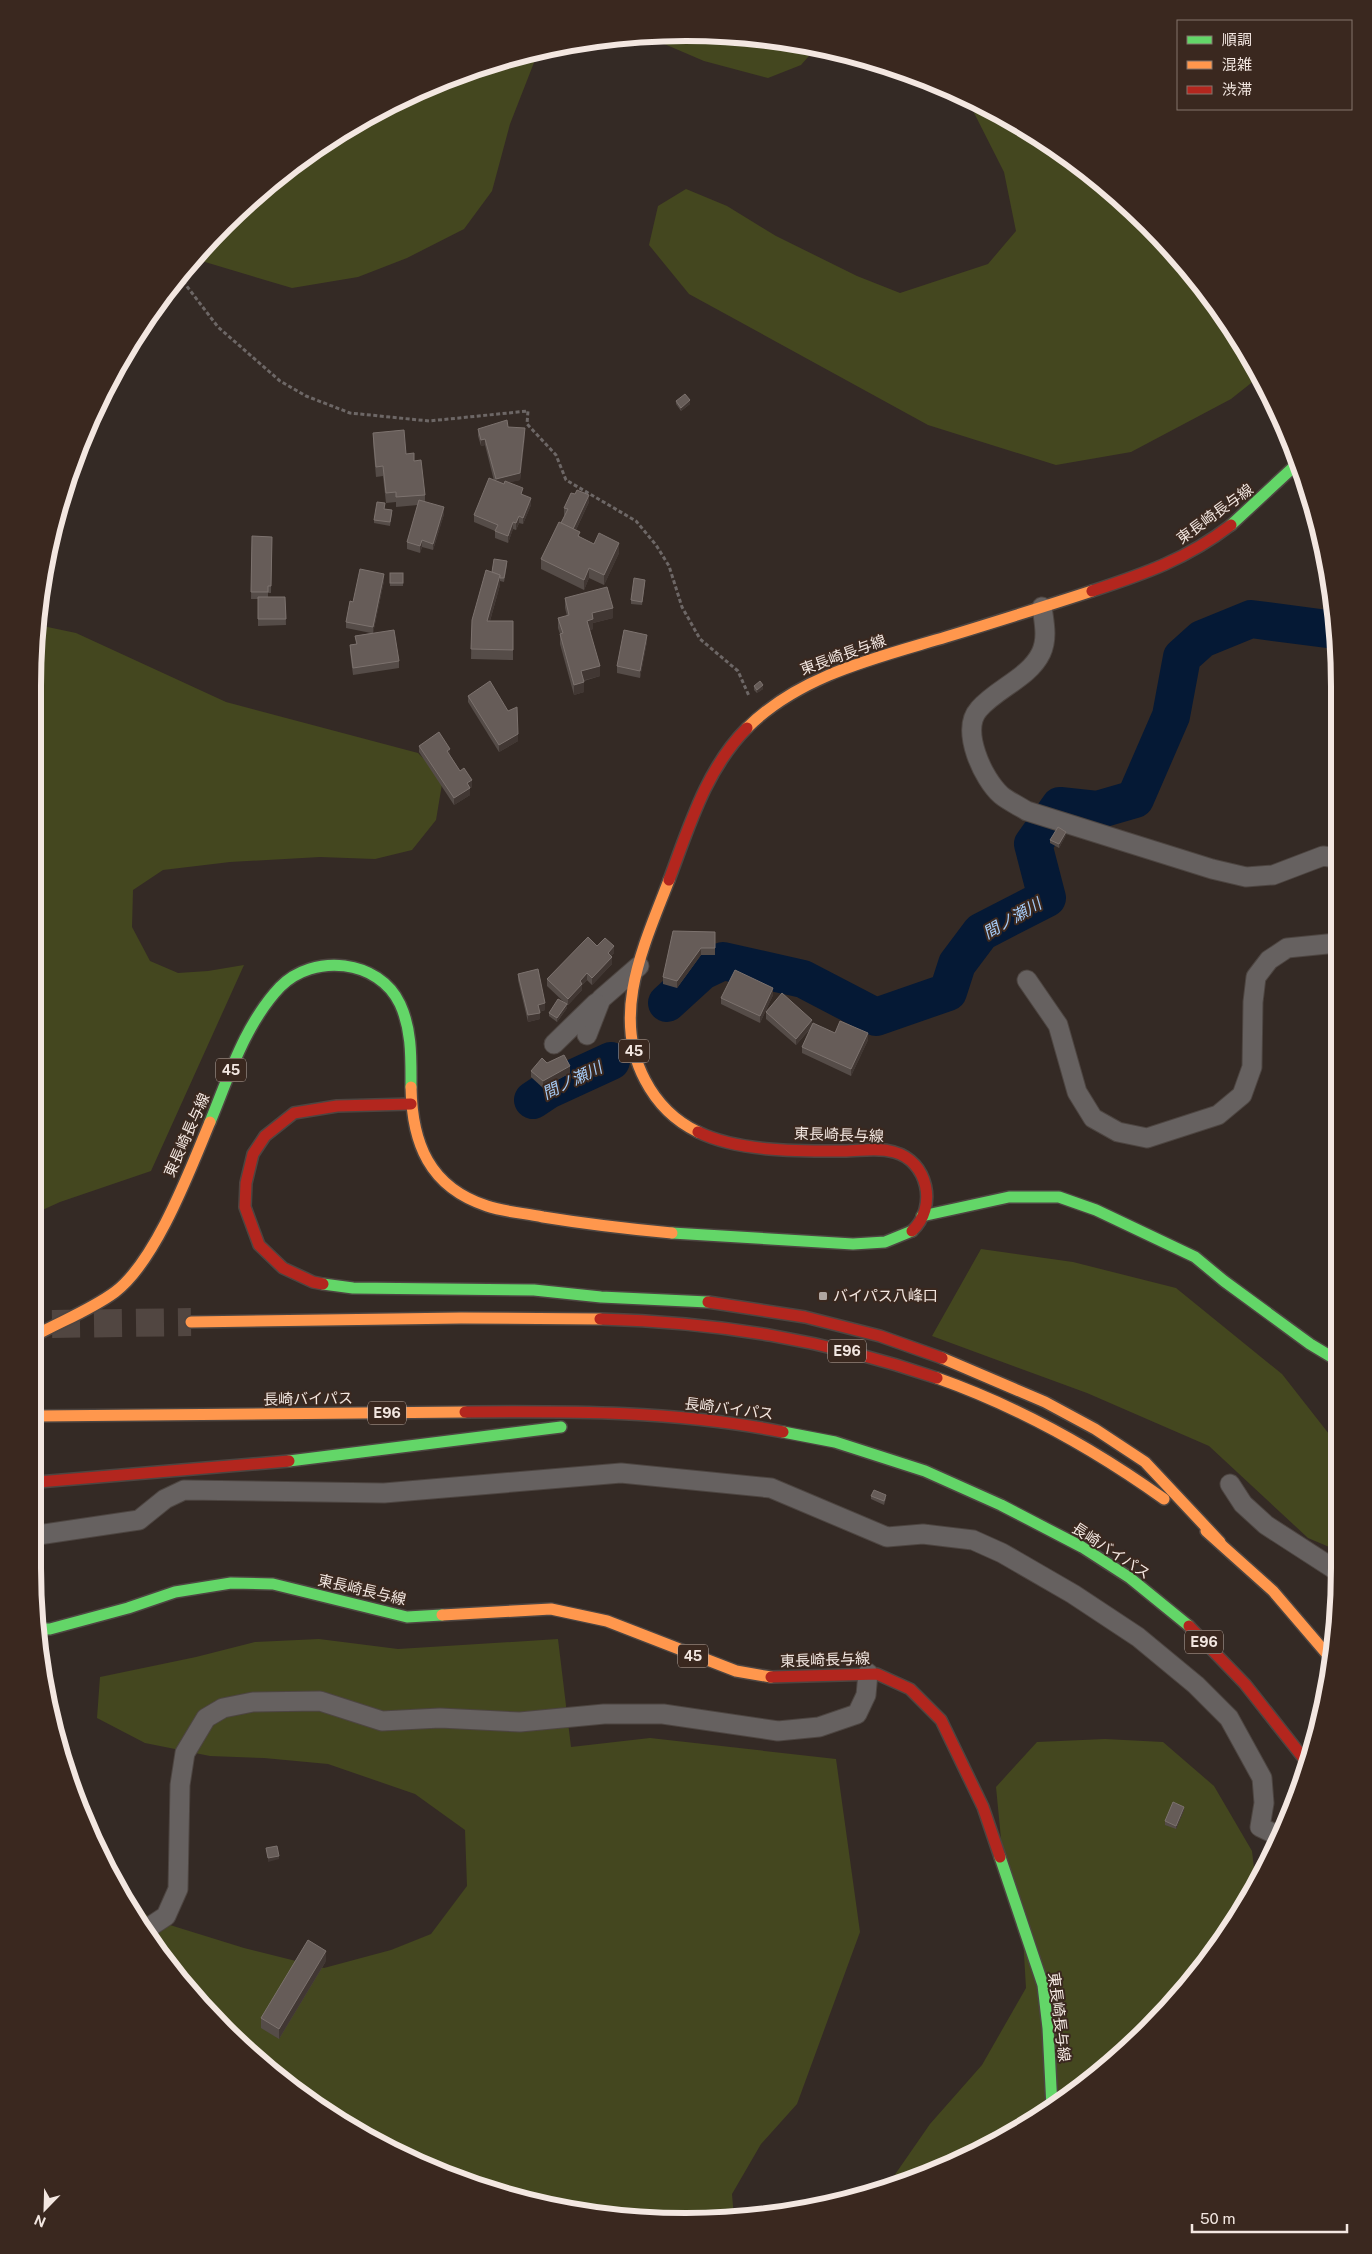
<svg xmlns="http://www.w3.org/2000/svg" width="1372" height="2254" font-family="'Public Sans','Noto Sans JP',sans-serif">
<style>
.green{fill:#44471f}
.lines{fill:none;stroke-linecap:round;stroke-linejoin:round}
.river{stroke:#051935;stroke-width:38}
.highway-tunnel{stroke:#514641;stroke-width:28;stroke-dasharray:28 14;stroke-linecap:butt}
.street-casing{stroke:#4d4541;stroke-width:21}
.fast-casing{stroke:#4d4541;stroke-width:14}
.slow-casing{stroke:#4d4541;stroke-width:14}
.jam-casing{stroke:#4d4541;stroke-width:14}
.path{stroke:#6d6766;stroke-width:3;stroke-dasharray:4 2.5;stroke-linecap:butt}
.street{stroke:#666160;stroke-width:19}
.fast{stroke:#63d668;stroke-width:11}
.slow{stroke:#ff974d;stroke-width:11}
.jam{stroke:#b3261e;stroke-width:11}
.wall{fill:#554c48}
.shaded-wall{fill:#413733}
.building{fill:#665c58;stroke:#7c726e}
.poi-dot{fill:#b0a59f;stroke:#3a281f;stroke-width:2}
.labels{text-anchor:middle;stroke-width:4;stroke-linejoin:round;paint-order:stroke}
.shield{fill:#3a281f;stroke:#bcaea7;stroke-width:1}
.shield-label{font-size:14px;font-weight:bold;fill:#f3e7e1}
.street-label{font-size:15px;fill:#f3e7e1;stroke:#3a281f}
.poi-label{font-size:15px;fill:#f3e7e1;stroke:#3a281f;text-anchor:start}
.water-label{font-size:16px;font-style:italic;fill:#a5caf5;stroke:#3a281f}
.rim{fill:none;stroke:#f3e7e1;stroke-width:6}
</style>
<rect width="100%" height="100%" fill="#342a25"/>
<g class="green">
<polygon points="728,34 816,48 801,65 768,78 704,61 648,37"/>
<polygon points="545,51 535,60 510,124 492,191 464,229 407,258 358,277 292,288 195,259 255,195 359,120 476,67"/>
<polygon points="966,97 975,100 1084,167 1178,255 1252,359 1260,376 1231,399 1131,452 1056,465 928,425 689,294 649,245 658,206 686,189 727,206 776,236 857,276 900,293 988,264 1016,231 1004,172"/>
<polygon points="38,625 76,633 226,702 418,753 443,778 436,820 412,850 375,859 320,857 230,862 163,870 133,890 132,927 150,961 178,973 208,971 244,965 151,1171 60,1202 38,1212"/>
<polygon points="981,1249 1073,1262 1176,1288 1282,1374 1329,1434 1335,1433 1334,1549 1308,1538 1209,1446 1087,1393 932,1336"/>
<polygon points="319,1639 398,1649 558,1639 571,1747 650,1738 836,1759 860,1932 797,2104 761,2144 732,2194 734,2218 686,2221 600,2216 476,2187 323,2111 224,2030 167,1966 130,1905 157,1921 244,1948 324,1968 391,1950 431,1934 467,1886 465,1830 415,1794 328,1764 264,1758 210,1756 145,1743 97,1718 100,1677 196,1657 255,1642"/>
<polygon points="1105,1739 1163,1742 1214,1786 1252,1851 1255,1877 1205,1966 1084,2087 975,2154 885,2189 930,2124 982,2065 1026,1988 1022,1920 1002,1849 996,1787 1037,1742"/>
</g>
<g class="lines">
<g class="river">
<polyline points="667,1003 702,971 723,961 803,979 876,1017 948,992 957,964 981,932 1047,898 1033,844 1060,806 1097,810 1135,799 1171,716 1182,657 1202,639 1251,619 1335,630"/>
<polyline points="533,1100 548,1090 611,1061"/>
</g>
<polyline class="highway-tunnel" points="52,1324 191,1322"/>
<g class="street-casing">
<g id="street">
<path d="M 1042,607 C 1044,622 1048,638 1041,653 C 1029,678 997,688 979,709 C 960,730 983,779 1001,795 C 1008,801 1019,806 1027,811 L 1212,869 L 1246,877 L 1273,875 L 1323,856 L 1337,858"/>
<polyline points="1027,980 1058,1025 1077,1092 1093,1118 1118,1132 1147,1138 1218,1115 1242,1095 1252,1067 1253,1002 1256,977 1269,960 1287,948 1337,943"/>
<polyline points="587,1035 601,999 639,966"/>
<polyline points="554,1044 596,1003"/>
<polyline points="1230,1484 1243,1504 1266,1525 1334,1569"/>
<polyline points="38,1535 139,1520 165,1499 184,1490 384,1493 621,1473 771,1488 887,1537 923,1534 973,1540 1002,1553 1073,1594 1138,1637 1196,1685 1229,1718 1262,1778 1264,1803 1260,1827 1279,1836"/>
<polyline points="145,1930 166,1916 178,1889 180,1785 185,1753 206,1718 223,1708 253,1702 320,1701 382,1721 440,1718 520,1722 604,1714 663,1714 778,1731 819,1727 857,1714 866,1695 868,1673"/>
</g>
</g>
<g class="fast-casing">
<g id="fast">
<polyline points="1231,525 1299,462"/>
<path d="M 210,1122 C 229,1076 245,1024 280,987 C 313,953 379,959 400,1004 C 412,1030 411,1058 411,1087"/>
<polyline points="922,1216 1009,1197 1059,1197 1096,1210 1195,1257 1224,1281 1310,1344 1335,1359"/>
<polyline points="672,1233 853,1244 885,1242 912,1231"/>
<polyline points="323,1284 353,1288 534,1290 601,1297 708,1302"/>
<polyline points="783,1432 835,1442 925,1471 1001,1505 1082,1547 1130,1578 1189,1626"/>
<polyline points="289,1461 561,1427"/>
<polyline points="38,1629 50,1629 128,1608 175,1592 231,1583 273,1584 407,1617 442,1615"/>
<polyline points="1000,1857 1043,1985 1048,2028 1052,2107"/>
</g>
</g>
<g class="slow-casing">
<g id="slow">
<path d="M 747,728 C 800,675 876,658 946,637 C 995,622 1043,607 1092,591"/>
<path d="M 669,880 C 645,943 610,1014 645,1080 C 657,1103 675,1121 698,1132"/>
<path d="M 411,1087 C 412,1143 429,1187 487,1206 C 505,1212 524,1213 543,1217 C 586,1224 629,1229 672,1233"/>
<polyline points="191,1322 461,1318 600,1319"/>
<path d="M 38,1334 C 64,1320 92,1309 115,1292 C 156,1261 190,1170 210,1122"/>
<polyline points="942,1358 1045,1402 1095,1429 1145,1462 1220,1542"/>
<path d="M 937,1378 C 1019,1407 1094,1449 1164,1499"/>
<polyline points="38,1416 465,1412"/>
<polyline points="1206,1531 1273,1591 1332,1660"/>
<polyline points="442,1615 551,1609 607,1621 736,1671 771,1677"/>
</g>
</g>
<g class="jam-casing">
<g id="jam">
<path d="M 1092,591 C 1144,574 1187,559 1231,525"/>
<path d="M 669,880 C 689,827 706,769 747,728"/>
<path d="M 698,1132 C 739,1152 799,1151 844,1151 C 860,1151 878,1147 894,1152 C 928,1161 938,1207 912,1231"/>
<polyline points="323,1284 313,1282 283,1268 259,1245 245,1207 246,1183 253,1154 265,1136 294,1113 337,1106 411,1104"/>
<polyline points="708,1302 805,1317 880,1336 942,1358"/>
<path d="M 600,1319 C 718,1322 826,1340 937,1378"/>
<path d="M 465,1412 C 571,1411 679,1411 783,1432"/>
<polyline points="38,1482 289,1461"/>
<polyline points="1189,1626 1245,1684 1305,1760"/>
<polyline points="771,1677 877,1674 910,1689 941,1720 983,1807 1000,1857"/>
</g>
</g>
<polyline class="path" points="179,276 218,327 280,381 306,396 350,413 429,421 528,411 527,424 556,455 566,480 636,521 656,545 669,566 682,607 700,639 738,671 749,696"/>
<use href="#street" class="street"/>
<use href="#fast" class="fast"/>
<use href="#slow" class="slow"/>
<use href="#jam" class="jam"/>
</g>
<g class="wall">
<polygon points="676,401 690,404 681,411 676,404"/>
<polygon points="508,427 525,435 520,480 509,482 523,495 531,505 523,524 519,523 516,530 513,529 508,543 495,538 495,531 474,522 474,515 494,481 485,445 481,446 478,436 478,429"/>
<polygon points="373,433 406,454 414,461 425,495 425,502 444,514 433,550 422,547 420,553 407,549 407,542 418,505 396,507 396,502 386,503 383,476 376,477 373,443"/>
<polygon points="589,502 576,530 580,537 594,544 619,553 604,585 589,578 584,590 541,569 541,559 565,515 564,515 564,508"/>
<polygon points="385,509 392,513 390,526 374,523 374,520"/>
<polygon points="252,536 272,537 271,593 268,593 268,597 285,597 286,625 258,626 258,599 251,599"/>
<polygon points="507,565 504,582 500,581 500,585 490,621 513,621 513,660 471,659 472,620 492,572"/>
<rect x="390" y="573" width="13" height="13"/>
<polygon points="384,581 373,633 399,661 399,668 353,675 350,652 350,645 356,644 355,636 371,633 346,628 346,622 353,602"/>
<polygon points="645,583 642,605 631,604 631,600"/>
<polygon points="565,598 613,618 593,623 593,629 590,630 600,676 584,681 584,692 574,695 560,644 560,634 558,628 558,618 567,616 565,608"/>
<polygon points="647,641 640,678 617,673 617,666"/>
<polygon points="754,686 763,689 757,693 754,690"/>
<polygon points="468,696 518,741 499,752 468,702"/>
<polygon points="419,746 450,755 460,771 472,787 470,788 470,795 454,805 419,752"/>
<polygon points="1066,835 1059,848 1050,843 1050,840"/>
<polygon points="715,932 715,955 701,955 677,988 663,984 663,977"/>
<polygon points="597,946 614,953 611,956 612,964 592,985 587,980 582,985 582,990 568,1005 567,1005 567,1008 557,1022 549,1016 549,1013 566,1004 547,986 547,979"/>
<polygon points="518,974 545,1010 539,1012 540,1019 528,1022 518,980"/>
<polygon points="773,995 760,1023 721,1004 721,998"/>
<polygon points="766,1012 812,1024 835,1033 868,1040 851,1076 802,1053 802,1047 810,1029 796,1045 766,1019"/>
<polygon points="547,1063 570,1073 543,1088 531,1077 531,1071"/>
<polygon points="871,1496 886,1498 884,1505 871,1499"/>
<polygon points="1184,1810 1176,1829 1165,1825 1165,1821"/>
<polygon points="326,1961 279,2039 261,2028 261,2018"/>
</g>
<g class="shaded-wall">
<polygon points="690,400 690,404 681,411 681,408"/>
<polygon points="525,428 525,435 520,480 496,486 496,479"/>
<polygon points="485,439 485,445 481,446 481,440"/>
<polygon points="589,495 589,502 573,536 573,529"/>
<polygon points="531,498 531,505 523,524 523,518"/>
<polygon points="444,507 444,514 433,550 433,544"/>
<polygon points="519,516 519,523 516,530 516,523"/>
<polygon points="513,522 513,529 508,543 508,536"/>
<polygon points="422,540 422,547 420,553 420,546"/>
<polygon points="619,543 619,553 604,585 604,575"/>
<polygon points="589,568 589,578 584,590 584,580"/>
<polygon points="384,574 384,581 373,634 373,627"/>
<polygon points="500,575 500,585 487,631 487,621"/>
<polygon points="613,608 613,618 593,623 593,629 587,631 587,621 592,613"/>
<polygon points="647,635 647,641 640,678 640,671"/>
<polygon points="600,666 600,676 581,681 581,671"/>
<polygon points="584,682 584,692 574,695 574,685"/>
<polygon points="763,685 763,689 757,693 757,690"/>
<polygon points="518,734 518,741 499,752 499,745"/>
<polygon points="450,749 450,755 447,758 447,751"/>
<polygon points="472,780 472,787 469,788 470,788 470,795 454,805 454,798 467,783"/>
<polygon points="1066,832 1066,835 1059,848 1059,844"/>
<polygon points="614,946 614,953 608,960 608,953"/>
<polygon points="701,948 701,955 677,988 677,981"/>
<polygon points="612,957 612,964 592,985 592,978"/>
<polygon points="587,973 587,980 582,985 582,990 568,1005 568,999 580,981"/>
<polygon points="773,988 773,995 760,1023 760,1016"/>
<polygon points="545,1003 545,1010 538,1012 538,1005"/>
<polygon points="567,1004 567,1008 557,1022 557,1018"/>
<polygon points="540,1013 540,1019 528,1022 528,1015"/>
<polygon points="812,1020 812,1026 796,1045 796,1039"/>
<polygon points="868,1033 868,1040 851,1076 851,1069"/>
<polygon points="570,1066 570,1073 543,1088 543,1081"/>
<polygon points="1184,1807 1184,1810 1176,1829 1176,1826"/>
<polygon points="279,1856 279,1859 268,1862 268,1858"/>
<polygon points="326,1951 326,1961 279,2039 279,2029"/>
</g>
<g class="building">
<polygon points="685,394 690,400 681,408 676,401"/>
<polygon points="507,420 508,427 525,428 520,473 496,479 485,439 481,440 478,429"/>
<polygon points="404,430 406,454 414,453 414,461 421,460 425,495 396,497 396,492 386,493 383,466 376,467 373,433"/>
<polygon points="489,478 504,484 505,481 523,488 521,494 531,498 523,518 519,516 516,523 513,522 508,536 495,531 498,525 474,515"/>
<polygon points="577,490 589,495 573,529 561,523 568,509 564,508 571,493 575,494"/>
<polygon points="419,500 444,507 433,544 422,540 420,546 407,542"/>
<polygon points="377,502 385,503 384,509 392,510 390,522 374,520"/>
<polygon points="559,522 580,532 578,536 594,544 599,533 619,543 604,575 589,568 584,580 541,559"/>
<polygon points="252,536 272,537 271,586 268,586 268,592 251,592"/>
<polygon points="494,559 507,561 504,578 500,578 500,575 492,572"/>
<polygon points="360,569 384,574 373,627 346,622 350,601 353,602"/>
<polygon points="486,570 500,575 487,621 513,621 513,650 471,649 472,620"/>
<rect x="390" y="573" width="13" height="10"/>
<polygon points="634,578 645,580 642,602 631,600"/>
<polygon points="607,587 613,608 592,613 593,619 587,621 600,666 581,671 584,682 574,685 560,634 563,633 558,618 569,615 565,598"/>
<polygon points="258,597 285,597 286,619 258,619"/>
<polygon points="394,630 399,661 353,668 350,645 357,644 355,636"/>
<polygon points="624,630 647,635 640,671 617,666"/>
<polygon points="490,681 508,711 517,707 518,734 499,745 468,696"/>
<polygon points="760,681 763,685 757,690 754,686"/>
<polygon points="439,732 450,749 447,751 460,771 464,768 472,780 467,783 470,788 454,798 419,746"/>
<polygon points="1058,827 1066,832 1059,844 1050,840"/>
<polygon points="673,931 715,932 715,948 701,948 677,981 663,977"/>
<polygon points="588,937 597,946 605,938 614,946 608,953 612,957 592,978 587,973 580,981 582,984 568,999 547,979"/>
<polygon points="538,969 545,1003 538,1005 540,1013 528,1015 518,974"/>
<polygon points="735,970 773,988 760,1016 721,998"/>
<polygon points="782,993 812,1020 796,1039 766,1012"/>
<polygon points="558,999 567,1004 557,1018 549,1013"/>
<polygon points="840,1021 868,1033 851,1069 802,1047 813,1023 835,1033"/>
<polygon points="564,1055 570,1066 543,1081 531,1071 542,1058 547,1063"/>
<polygon points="874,1490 886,1495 884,1501 871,1496"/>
<polygon points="1173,1802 1184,1807 1176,1826 1165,1821"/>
<polygon points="277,1846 279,1856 268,1858 266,1848"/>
<polygon points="308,1940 326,1951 279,2029 261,2018"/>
</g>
<rect class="poi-dot" x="818" y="1291" width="10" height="10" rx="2.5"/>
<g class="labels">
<g class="shield">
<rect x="619" y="1039.5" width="30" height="23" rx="4"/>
<rect x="216" y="1058.5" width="30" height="23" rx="4"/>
<rect x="828" y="1339.5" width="38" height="23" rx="4"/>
<rect x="368" y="1401.5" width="38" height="23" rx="4"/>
<rect x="1185" y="1630.5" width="38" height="23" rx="4"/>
<rect x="678" y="1644.5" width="30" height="23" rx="4"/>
</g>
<g class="shield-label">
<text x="634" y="1056">45</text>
<text x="231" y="1075">45</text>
<text x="847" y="1356">E96</text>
<text x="387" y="1418">E96</text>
<text x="1204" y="1647">E96</text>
<text x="693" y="1661">45</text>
</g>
<g class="street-label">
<text transform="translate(1215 514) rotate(-36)" y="5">東長崎長与線</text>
<text transform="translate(843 655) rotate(-20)" y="5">東長崎長与線</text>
<text transform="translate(187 1135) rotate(-66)" y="5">東長崎長与線</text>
<text transform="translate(839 1135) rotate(2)" y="5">東長崎長与線</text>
<text transform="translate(308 1399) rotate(-1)" y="5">長崎バイパス</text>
<text transform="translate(729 1409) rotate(7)" y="5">長崎バイパス</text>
<text transform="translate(1111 1551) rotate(33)" y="5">長崎バイパス</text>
<text transform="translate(362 1590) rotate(13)" y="5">東長崎長与線</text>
<text transform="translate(825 1660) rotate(-2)" y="5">東長崎長与線</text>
<text transform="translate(1059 2017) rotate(83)" y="5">東長崎長与線</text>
</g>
<g class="poi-label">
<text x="833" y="1301">バイパス八峰口</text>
</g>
<g class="water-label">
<text transform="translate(1012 918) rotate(-30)" y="6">間ノ瀬川</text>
<text transform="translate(572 1080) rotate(-26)" y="6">間ノ瀬川</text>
</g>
</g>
<path d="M0 0H1372V2254H0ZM686 41H686A645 645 0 0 1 1331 686V1568A645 645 0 0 1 686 2213H686A645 645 0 0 1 41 1568V686A645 645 0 0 1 686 41Z" fill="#3a281f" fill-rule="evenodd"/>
<path class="rim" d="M686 41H686A645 645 0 0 1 1331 686V1568A645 645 0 0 1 686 2213H686A645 645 0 0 1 41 1568V686A645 645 0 0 1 686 41Z"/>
<rect x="1177" y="20" width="175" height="90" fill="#3a281f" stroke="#84746d"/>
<rect x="1187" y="36" width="25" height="8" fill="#63d668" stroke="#84746d"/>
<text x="1222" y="45" font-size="15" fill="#f3e7e1">順調</text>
<rect x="1187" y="61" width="25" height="8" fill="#ff974d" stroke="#84746d"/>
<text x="1222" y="70" font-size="15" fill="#f3e7e1">混雑</text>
<rect x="1187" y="86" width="25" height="8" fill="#b3261e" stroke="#84746d"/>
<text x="1222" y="95" font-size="15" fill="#f3e7e1">渋滞</text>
<g transform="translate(45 2209) rotate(203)" stroke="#3a281f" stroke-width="4" paint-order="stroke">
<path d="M0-4L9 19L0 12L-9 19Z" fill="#f3e7e1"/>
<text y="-8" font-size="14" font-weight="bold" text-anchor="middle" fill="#f3e7e1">N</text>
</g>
<path d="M1192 2224v8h155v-8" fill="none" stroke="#f3e7e1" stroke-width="2.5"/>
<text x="1200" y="2224" font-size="15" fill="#f3e7e1" stroke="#3a281f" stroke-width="4" paint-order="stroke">50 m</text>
</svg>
